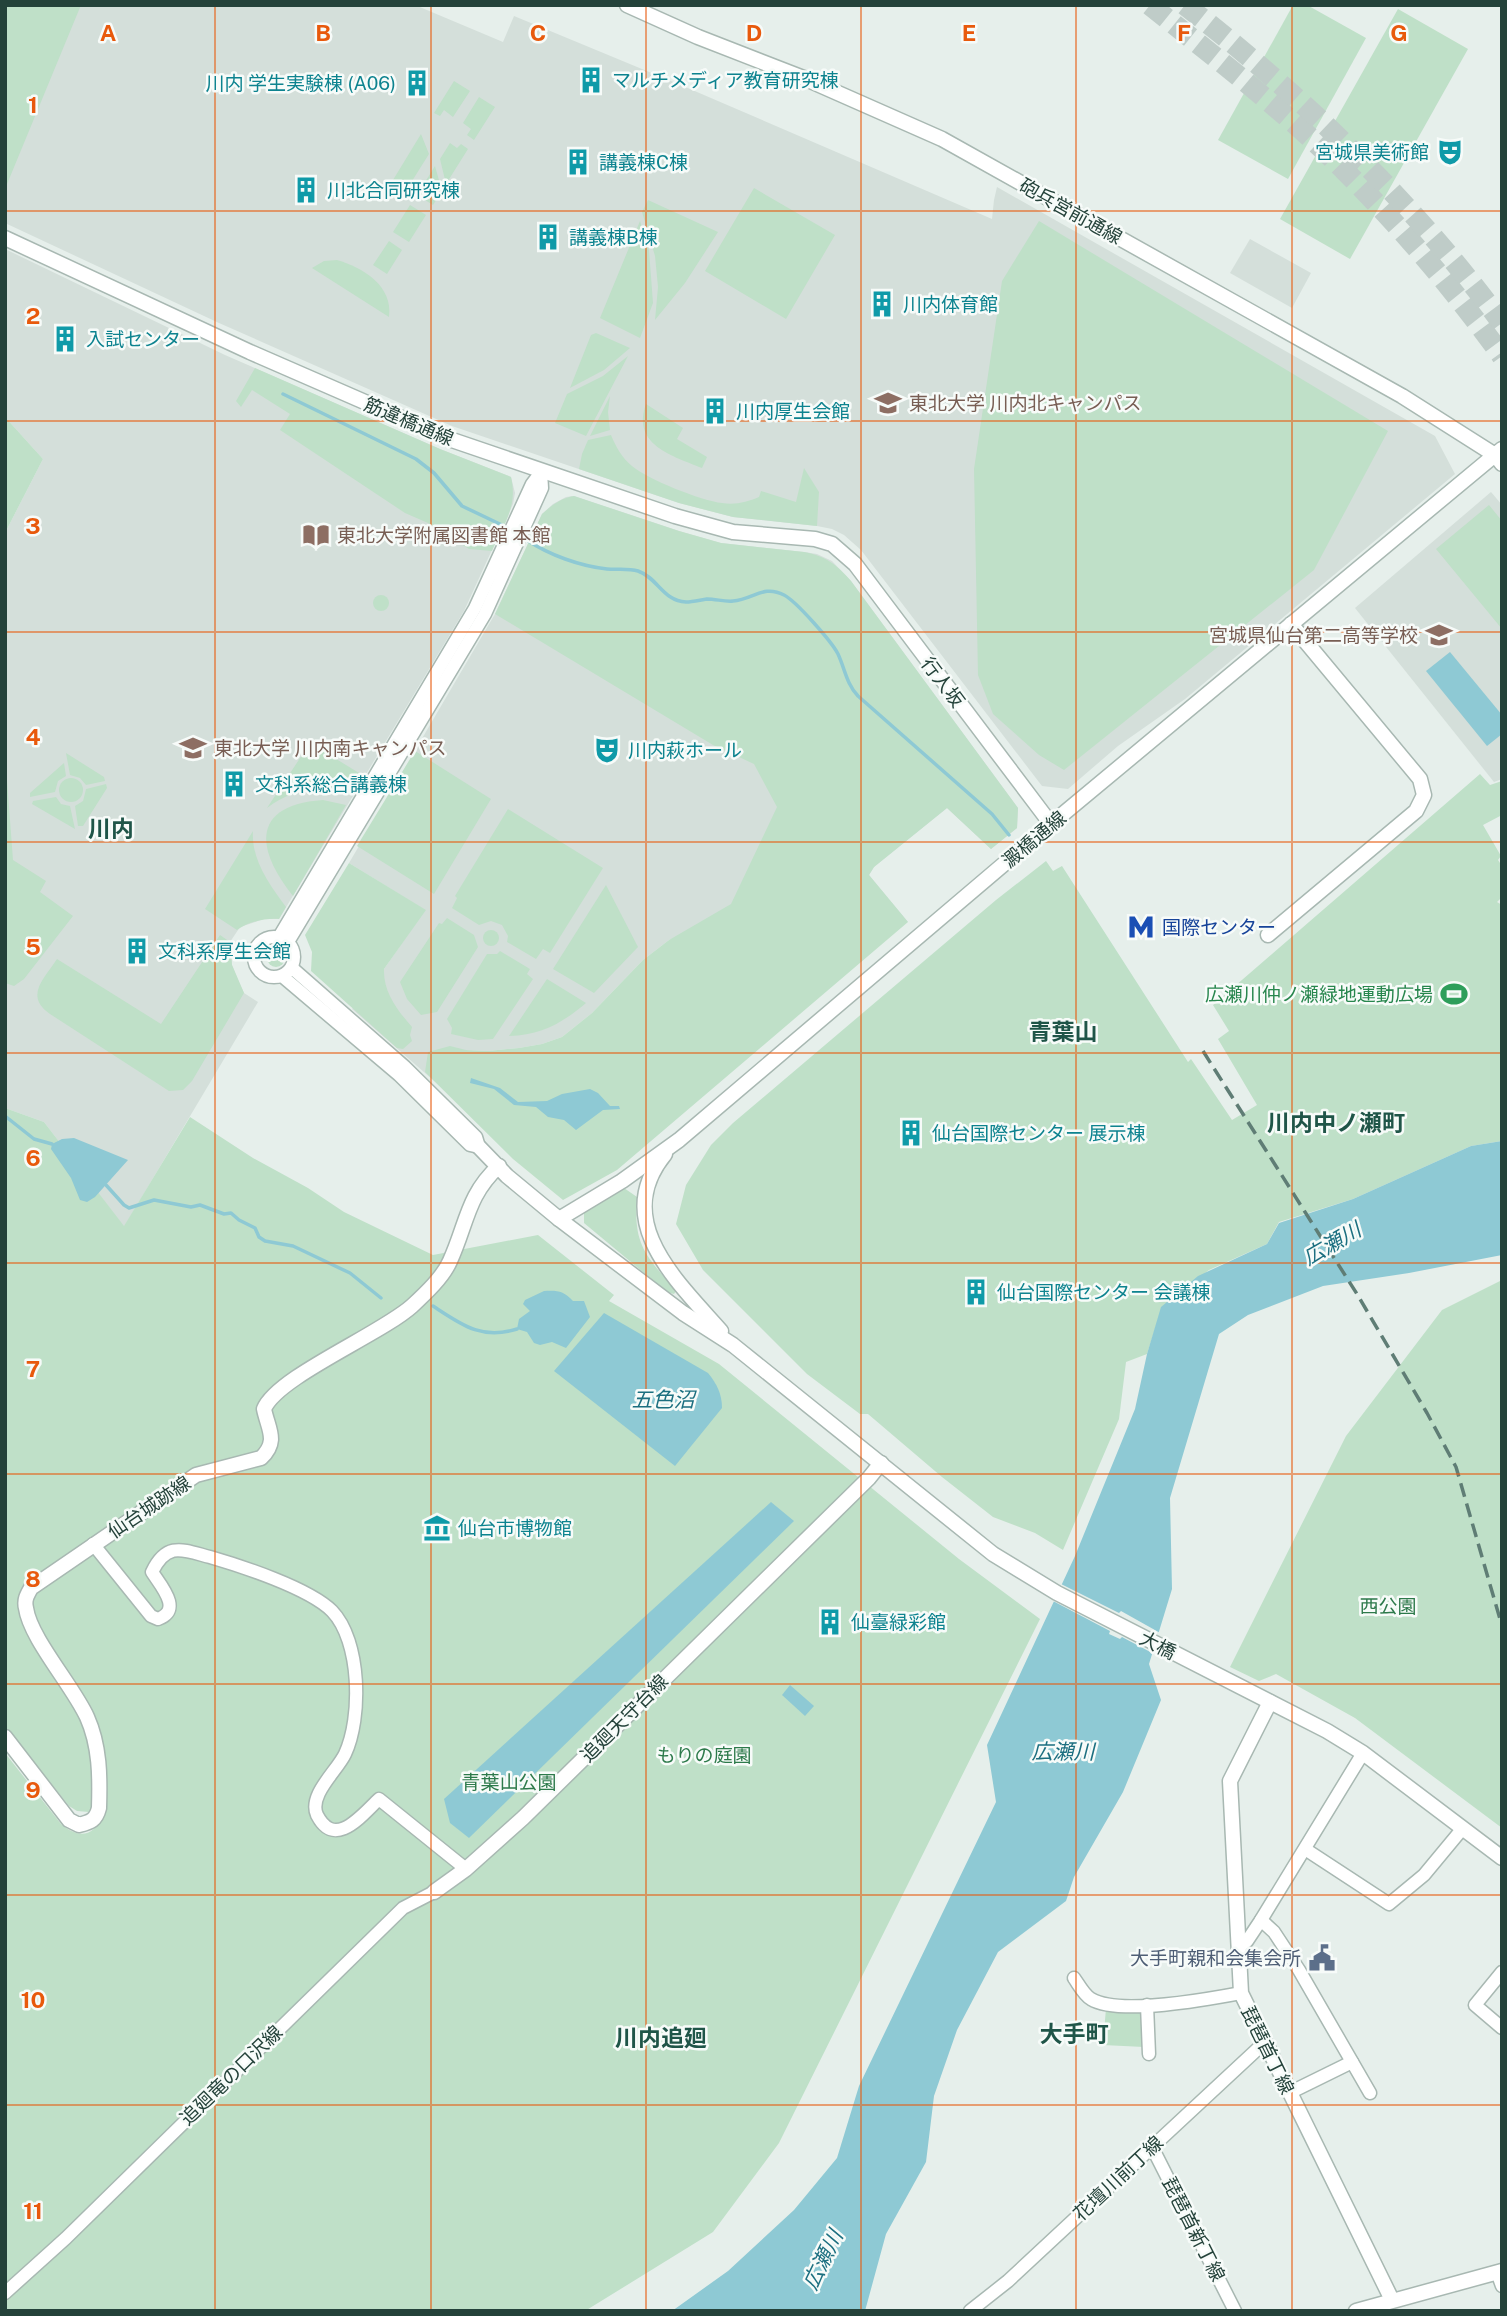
<svg xmlns="http://www.w3.org/2000/svg" width="1507" height="2316" font-family="'Public Sans','Noto Sans JP',sans-serif">
<style>
.built{fill:#d4dfda}
.green{fill:#bfe0c8}
.water{fill:#8ec9d4}
.pier{fill:#e6efeb}
.lines{fill:none;stroke-linecap:round;stroke-linejoin:round}
.stream{stroke:#8ec9d4;stroke-width:3.5}
.motorway-tunnel{stroke:#bfccc8;stroke-width:21;stroke-dasharray:21 10;stroke-linecap:butt}
.minor-casing{stroke:#a8b8b2;stroke-width:15}
.tertiary-casing{stroke:#a8b8b2;stroke-width:17}
.minor{stroke:#fff;stroke-width:12}
.tertiary{stroke:#fff;stroke-width:14}
.rail{stroke:#5f7d75;stroke-width:3.5;stroke-dasharray:14 7;stroke-linecap:butt}
.grid{fill:none;stroke:#e8590c;stroke-width:2;stroke-opacity:0.55}
.labels{text-anchor:middle;stroke-width:5;stroke-linejoin:round;paint-order:stroke}
.culture-label{font-size:19px;fill:#0d838f;stroke:#f7fbf9;text-anchor:start}
.street-label{font-size:19px;fill:#24423a;stroke:#f7fbf9}
.education-label{font-size:19px;fill:#785e54;stroke:#f7fbf9;text-anchor:start}
.transit-label{font-size:19px;fill:#164399;stroke:#f7fbf9;text-anchor:start}
.leisure-label{font-size:19px;fill:#27864d;stroke:#f7fbf9;text-anchor:end}
.park-label{font-size:19px;fill:#2d7a4b;stroke:#f7fbf9}
.service-label{font-size:19px;fill:#4e5e75;stroke:#f7fbf9;text-anchor:end}
.water-label{font-size:21px;font-style:italic;fill:#1c6f80;stroke:#f7fbf9}
.quarter-label{font-size:23px;font-weight:bold;fill:#1f5548;stroke:#f7fbf9}
.grid-label{font-size:23px;text-anchor:middle;font-weight:bold;fill:#e8590c;stroke:#f7fbf9;stroke-width:5;stroke-linejoin:round;paint-order:stroke}
</style>
<rect width="100%" height="100%" fill="#e6efeb"/>
<g class="built">
<polygon points="5,5 415,5 503,42 514,16 683,86 992,219 994,200 997,187 1435,436 1455,474 1185,699 1118,746 1068,789 1042,786 861,550 844,535 832,529 817,526 733,517 679,503 452,426 219,323 5,223"/>
<polygon points="1250,239 1311,273 1292,308 1230,273"/>
<polygon points="5,249 225,355 440,449 511,477 515,493 513,504 464,611 279,919 264,919 240,927 230,942 232,965 239,982 244,993 258,1002 124,1227 44,1122 5,1108 5,533 43,459 5,417"/>
<polygon points="1491,492 1502,505 1502,779 1494,782 1355,608"/>
<polygon points="574,496 679,531 721,543 804,552 817,554 832,561 851,581 1018,808 1017,828 991,849 947,808 874,867 869,875 908,922 726,918 669,940 643,960 592,1013 562,1037 542,1044 519,1048 488,1051 467,1050 441,1087 352,1009 384,969 425,910 349,863 495,614 542,514 553,504 566,497"/>
</g>
<g class="green">
<polygon points="5,5 81,5 5,189"/>
<polygon points="1293,5 1307,5 1366,38 1288,179 1218,140"/>
<polygon points="1398,9 1468,49 1350,259 1280,219"/>
<polygon points="454,81 470,91 453,117 444,110 440,116 434,113"/>
<polygon points="479,97 495,107 474,140 467,135 471,129 463,123"/>
<polygon points="421,134 429,154 407,189 393,180"/>
<polygon points="450,143 457,148 461,144 468,149 446,184 440,159"/>
<polygon points="435,166 442,191 433,205 417,195"/>
<polygon points="754,188 835,235 786,319 705,271"/>
<polygon points="648,200 718,232 685,283 655,320 658,287 655,256 642,212"/>
<polygon points="410,205 426,215 409,242 393,232"/>
<polygon points="640,221 649,250 653,303 640,338 600,318"/>
<polygon points="1039,221 1388,431 1314,570 1064,770 1039,755 993,714 978,675 974,469 1002,281"/>
<polygon points="389,241 402,250 387,274 373,265"/>
<path d="M 337,260 C 364,268 393,286 389,317 L 312,268 L 324,261 Z"/>
<polygon points="596,333 630,348 604,370 570,388 591,335"/>
<polygon points="628,356 586,436 555,423 567,394 603,376"/>
<path d="M 255,368 L 440,449 L 511,477 C 518,507 504,523 492,551 L 469,549 L 428,523 L 405,513 L 280,430 L 290,414 L 252,390 L 241,407 L 236,401 Z"/>
<polygon points="610,396 608,412 610,430 590,436"/>
<path d="M 646,404 L 683,428 L 677,439 L 707,457 L 702,468 C 673,456 631,445 646,404 Z"/>
<polygon points="5,417 43,459 5,533"/>
<path d="M 611,435 C 616,447 622,458 632,466 C 647,479 702,501 722,503 C 736,505 747,502 759,497 L 761,491 L 796,502 L 804,468 L 819,492 L 817,526 L 733,517 L 679,503 L 579,469 L 582,454 L 588,440 Z"/>
<path d="M 574,496 L 679,531 L 721,543 L 804,552 C 826,556 837,565 851,581 L 1018,808 L 1017,828 L 991,849 L 947,808 L 874,867 L 869,875 L 908,922 L 617,1170 L 563,1200 L 513,1159 L 425,1072 L 428,1052 L 450,1046 L 466,1050 L 488,1051 L 519,1048 L 542,1044 L 562,1037 L 592,1013 L 643,960 L 669,940 L 731,904 L 777,807 L 754,764 L 713,745 L 495,614 L 542,514 C 552,505 561,498 574,496 Z"/>
<polygon points="1489,505 1502,521 1502,629 1436,549"/>
<circle cx="381" cy="603" r="8"/>
<path d="M 310,743 L 364,776 L 353,795 C 322,785 293,788 267,808 Z"/>
<polygon points="415,751 491,799 434,894 357,846"/>
<polygon points="66,753 104,777 105,781 86,785 80,778 70,775"/>
<polygon points="64,763 66,776 58,781 55,792 30,797 30,793"/>
<polygon points="1480,774 1490,785 1502,781 1502,815 1483,825 1501,856 1498,860 1502,866 1502,897 1497,902 1502,905 1502,1141 1471,1146 1353,1199 1279,1222 1267,1244 1209,1270 1162,1307 1147,1354 1126,1362 1119,1419 1063,1550 1035,1533 993,1517 942,1477 868,1414 860,1414 807,1374 703,1270 676,1224 686,1185 711,1145 733,1123 996,900 1046,861 1053,871 1062,866 1188,1062 1191,1059 1232,1120 1257,1105 1218,1039 1229,1031 1213,1005"/>
<polygon points="5,778 7,780 13,860 46,881 40,892 73,916 24,979 14,986 5,983"/>
<circle cx="71" cy="790" r="12"/>
<polygon points="106,784 107,788 83,826 78,826 75,806 83,801 86,789"/>
<polygon points="56,797 61,804 70,806 75,829 32,804 33,801"/>
<path d="M 323,800 L 346,805 L 293,896 C 255,849 251,805 323,800 Z"/>
<polygon points="508,809 603,868 550,953 543,949 536,959 507,942 508,936 502,925 491,921 479,925 452,908 457,898 455,896"/>
<path d="M 253,831 C 251,860 270,885 286,907 L 279,919 C 265,918 248,922 237,930 L 205,909 Z"/>
<path d="M 349,863 L 426,910 L 384,969 C 383,992 398,1011 412,1027 L 410,1035 L 412,1041 L 403,1049 L 397,1048 L 311,971 L 312,952 L 305,935 Z"/>
<polygon points="606,885 638,947 594,993 553,969"/>
<polygon points="447,918 474,935 478,947 437,1012 421,1015 407,999 400,982 439,923 442,924"/>
<circle cx="491" cy="938" r="8"/>
<path d="M 220,935 L 230,942 L 232,965 L 244,993 L 192,1081 L 183,1090 L 169,1091 L 50,1014 C 24,996 44,979 57,959 L 161,1024 Z"/>
<circle cx="276" cy="958" r="9"/>
<polygon points="500,951 530,969 527,974 533,979 493,1039 478,1040 451,1034 452,1028 447,1019 487,954 497,954"/>
<path d="M 547,979 L 586,1003 C 562,1023 542,1035 509,1036 Z"/>
<path d="M 5,1108 L 44,1122 L 124,1226 L 190,1117 L 253,1158 L 308,1188 L 344,1212 L 433,1255 L 538,1235 L 614,1295 L 609,1301 L 719,1364 L 959,1559 L 1040,1619 L 779,2143 L 713,2232 L 585,2311 L 5,2311 L 5,1753 L 61,1824 C 79,1839 93,1837 103,1816 L 101,1813 L 77,1811 L 69,1806 L 5,1726 Z"/>
<path d="M 624,1188 L 637,1197 C 633,1246 646,1255 676,1291 L 674,1294 L 667,1292 L 584,1223 L 584,1212 Z"/>
<polygon points="1502,1280 1502,1828 1355,1718 1276,1674 1259,1681 1230,1667 1346,1436 1442,1310"/>
<polygon points="1106,2008 1142,2010 1144,2047 1103,2045"/>
</g>
<g class="water">
<polygon points="1450,652 1502,715 1502,734 1487,746 1426,671"/>
<polygon points="471,1078 500,1088 518,1102 547,1101 562,1094 590,1089 598,1093 610,1106 619,1106 620,1109 603,1110 576,1130 564,1120 548,1117 536,1107 514,1105 494,1089 470,1083"/>
<polygon points="74,1138 128,1160 95,1197 87,1202 80,1200 71,1178 51,1149 52,1144 62,1139"/>
<polygon points="1502,1141 1502,1255 1409,1273 1323,1286 1248,1315 1219,1334 1170,1498 1172,1589 1149,1664 1161,1700 1123,1792 1074,1877 1066,1901 998,1952 957,2030 934,2096 926,2162 886,2234 865,2311 672,2311 728,2271 794,2210 837,2158 859,2086 996,1802 987,1745 1075,1556 1135,1409 1147,1354 1161,1307 1198,1276 1267,1244 1279,1223 1353,1199 1471,1146"/>
<path d="M 544,1291 C 557,1290 564,1291 573,1301 L 584,1301 L 590,1317 L 566,1348 L 552,1342 L 540,1345 L 534,1343 L 527,1332 L 517,1329 L 519,1319 L 530,1311 L 523,1304 L 525,1300 Z"/>
<path d="M 604,1313 L 708,1373 C 717,1384 722,1394 722,1408 L 675,1466 L 554,1371 Z"/>
<polygon points="771,1502 794,1521 469,1838 450,1823 444,1799"/>
<polygon points="790,1685 814,1706 805,1716 782,1695"/>
</g>
<polygon class="pier" points="1061,1584 1119,1613 1121,1611 1162,1634 1156,1655 1122,1637 1120,1639 1109,1634 1110,1631 1053,1601"/>
<g class="lines">
<g class="stream">
<polyline points="283,394 416,459 434,473 462,506 504,526"/>
<path d="M 527,540 C 549,555 580,566 607,569 C 617,570 628,568 638,571 C 658,578 663,601 686,602 C 693,602 700,600 707,599 C 716,599 725,602 733,601 C 753,600 763,584 784,595 C 796,601 832,642 838,654 C 845,669 846,683 858,696 L 992,814 L 1009,835"/>
<polyline points="5,1116 34,1139 52,1144"/>
<polyline points="106,1185 124,1205 129,1208 154,1200 191,1207 200,1205 224,1214 231,1213 239,1220 255,1228 259,1237 265,1241 293,1246 350,1273 381,1298"/>
<path d="M 433,1306 C 462,1325 481,1340 517,1329"/>
</g>
<g class="motorway-tunnel">
<path d="M 1150,5 C 1212,55 1276,104 1333,159 C 1395,220 1451,285 1502,356"/>
<path d="M 1185,5 C 1303,97 1413,202 1502,323"/>
</g>
<g class="minor-casing">
<g id="minor">
<circle cx="274" cy="957" r="20"/>
<polyline points="279,937 475,608 532,484 541,472"/>
<polyline points="288,942 485,614 542,488 541,472"/>
<polyline points="292,968 405,1067 476,1137 479,1147"/>
<polyline points="282,976 399,1075 470,1145 479,1147"/>
<path d="M 93,1544 L 151,1616 L 158,1619 C 183,1610 161,1586 152,1572 C 167,1541 183,1550 210,1557 C 241,1566 309,1588 332,1611 C 361,1641 362,1718 345,1754 C 337,1771 308,1795 317,1815 C 335,1850 362,1815 379,1799 L 466,1869"/>
<polyline points="1305,1849 1389,1904 1424,1875 1463,1828"/>
<polyline points="1261,1920 1274,1932 1299,1970 1370,2093"/>
<polyline points="1239,1947 1247,1941 1261,1920 1363,1753"/>
<polyline points="1502,1972 1475,2005 1502,2028"/>
<path d="M 1074,1978 C 1079,1985 1084,1995 1091,1999 C 1119,2016 1209,1999 1241,1993"/>
<polyline points="1147,2005 1149,2054"/>
<polyline points="1289,2093 1352,2062"/>
<polyline points="1152,2147 1235,2311"/>
<polyline points="1497,2272 1502,2286"/>
<polyline points="5,2293 66,2238 403,1908 434,1892"/>
<polyline points="970,2311 1008,2281 1264,2043"/>
</g>
</g>
<g class="tertiary-casing">
<g id="tertiary">
<polyline points="627,5 698,37 806,79 942,139 1402,396 1495,455 1502,464"/>
<polyline points="5,238 250,352 452,440 675,516 733,532 815,539 832,544 855,564 1051,824"/>
<polyline points="1268,935 1416,811 1424,795 1420,779 1291,624"/>
<polyline points="479,1147 507,1176 559,1219 683,1313 733,1345 993,1554 1057,1593 1327,1731 1363,1753 1502,1858"/>
<path d="M 665,1154 C 610,1221 678,1282 721,1331"/>
<polyline points="559,1219 622,1181 679,1140 1051,824 1502,449"/>
<polyline points="1270,1702 1230,1781 1241,1993 1392,2300"/>
<path d="M 5,1737 L 69,1820 L 79,1825 C 91,1822 96,1820 99,1808 C 100,1777 100,1746 87,1717 C 73,1686 30,1638 26,1608 C 24,1600 27,1595 31,1588 L 196,1475 L 261,1458 C 279,1441 268,1429 264,1409 C 277,1377 381,1334 412,1306 C 426,1293 443,1277 450,1261 C 467,1224 467,1195 499,1166"/>
<polyline points="434,1892 466,1869 523,1818 869,1478 881,1463"/>
<polyline points="1356,2311 1502,2271"/>
</g>
</g>
<use href="#minor" class="minor"/>
<use href="#tertiary" class="tertiary"/>
<polyline class="rail" points="1203,1051 1357,1294 1427,1413 1456,1467 1502,1626"/>
</g>
<path class="grid" d="M 215,5 L 215,2311M 431,5 L 431,2311M 646,5 L 646,2311M 861,5 L 861,2311M 1076,5 L 1076,2311M 1292,5 L 1292,2311M 5,211 L 1502,211M 5,421 L 1502,421M 5,632 L 1502,632M 5,842 L 1502,842M 5,1053 L 1502,1053M 5,1263 L 1502,1263M 5,1474 L 1502,1474M 5,1684 L 1502,1684M 5,1895 L 1502,1895M 5,2105 L 1502,2105"/>
<defs>
<g id="building-bare" transform="scale(2.1)"><path d="M-4-6H4V6H1V3H-1V6H-4ZM-2.5-4.3h1.7v1.8h-1.7ZM.8-4.3h1.7v1.8H.8ZM-2.5-1h1.7V.8h-1.7ZM.8-1h1.7V.8H.8Z" fill="#0f9aa8" stroke="#f7fbf9" stroke-width="2.5" paint-order="stroke"/></g>
<g id="theatre-bare" transform="scale(2.1)"><path d="M-5-5.5Q0-4 5-5.5V0Q5 5 0 6Q-5 5-5 0ZM-3.3-2.5H-1v1.5H-3.3ZM1-2.5H3.3v1.5H1ZM-2.8 1Q0 5.5 2.8 1Z" fill="#0f9aa8" stroke="#f7fbf9" stroke-width="2.5" paint-order="stroke"/></g>
<g id="university-bare" transform="scale(2.1)"><path d="M0-5L7-2L0 1L-7-2ZM-4 1L0 2.5L4 1V4Q0 6-4 4Z" fill="#8d6e63" stroke="#f7fbf9" stroke-width="2.5" paint-order="stroke"/></g>
<g id="library-bare" transform="scale(2.1)"><path d="M-6-4Q-3-5.5-.7-3.5V5Q-3 3-6 4ZM6-4Q3-5.5 .7-3.5V5Q3 3 6 4Z" fill="#8d6e63" stroke="#f7fbf9" stroke-width="2.5" paint-order="stroke"/></g>
<g id="school-bare" transform="scale(2.1)"><path d="M0-5L7-2L0 1L-7-2ZM-4 1L0 2.5L4 1V4Q0 6-4 4Z" fill="#8d6e63" stroke="#f7fbf9" stroke-width="2.5" paint-order="stroke"/></g>
<g id="metro-bare" transform="scale(2.1)"><path d="M-5.5 5V-5H-3L0 0L3-5H5.5V5H3V-.5L0 4L-3-.5V5Z" fill="#1a4fb4" stroke="#f7fbf9" stroke-width="2.5" paint-order="stroke"/></g>
<g id="stadium-bare" transform="scale(2.1)"><path d="M0-5a6.5 5 0 1 0 0 10a6.5 5 0 1 0 0-10ZM-3.5-1.8h7v3.6h-7Z" fill="#2e9e5b" stroke="#f7fbf9" stroke-width="2.5" paint-order="stroke"/></g>
<g id="museum-bare" transform="scale(2.1)"><path d="M0-6L6-3V-2H-6V-3ZM-5-1h2V3h-2ZM-1-1h2V3h-2ZM3-1h2V3H3ZM-6 4H6V6H-6Z" fill="#0f9aa8" stroke="#f7fbf9" stroke-width="2.5" paint-order="stroke"/></g>
<g id="civic-bare" transform="scale(2.1)"><path d="M-.6-6.5H3V-4.5H.6V-3L4-1V1h2V6H-6V1h2V-1L-.6-3ZM-1.2 2.5V6h2.4V2.5Z" fill="#5c6f8a" stroke="#f7fbf9" stroke-width="2.5" paint-order="stroke"/></g>
</defs>
<g fill-rule="evenodd">
<use href="#building-bare" x="591" y="80"/>
<use href="#building-bare" x="417" y="83"/>
<use href="#theatre-bare" x="1450" y="152"/>
<use href="#building-bare" x="578" y="162"/>
<use href="#building-bare" x="306" y="190"/>
<use href="#building-bare" x="548" y="237"/>
<use href="#building-bare" x="882" y="304"/>
<use href="#building-bare" x="65" y="339"/>
<use href="#university-bare" x="888" y="403"/>
<use href="#building-bare" x="715" y="411"/>
<use href="#library-bare" x="316" y="535"/>
<use href="#school-bare" x="1439" y="635"/>
<use href="#university-bare" x="193" y="748"/>
<use href="#theatre-bare" x="607" y="750"/>
<use href="#building-bare" x="234" y="784"/>
<use href="#metro-bare" x="1141" y="927"/>
<use href="#building-bare" x="137" y="951"/>
<use href="#stadium-bare" x="1454" y="994"/>
<use href="#building-bare" x="911" y="1133"/>
<use href="#building-bare" x="976" y="1292"/>
<use href="#museum-bare" x="437" y="1528"/>
<use href="#building-bare" x="830" y="1622"/>
<use href="#civic-bare" x="1322" y="1958"/>
</g>
<g class="labels">
<g class="culture-label">
<text x="612" y="87">マルチメディア教育研究棟</text>
<text x="396" y="90" text-anchor="end">川内 学生実験棟 (A06)</text>
<text x="1429" y="159" text-anchor="end">宮城県美術館</text>
<text x="599" y="169">講義棟C棟</text>
<text x="327" y="197">川北合同研究棟</text>
<text x="569" y="244">講義棟B棟</text>
<text x="903" y="311">川内体育館</text>
<text x="86" y="346">入試センター</text>
<text x="736" y="418">川内厚生会館</text>
<text x="628" y="757">川内萩ホール</text>
<text x="255" y="791">文科系総合講義棟</text>
<text x="158" y="958">文科系厚生会館</text>
<text x="932" y="1140">仙台国際センター 展示棟</text>
<text x="997" y="1299">仙台国際センター 会議棟</text>
<text x="458" y="1535">仙台市博物館</text>
<text x="851" y="1629">仙臺緑彩館</text>
</g>
<g class="street-label">
<text transform="translate(1071 211) rotate(29)" y="7">砲兵営前通線</text>
<text transform="translate(409 421) rotate(23)" y="7">筋違橋通線</text>
<text transform="translate(943 682) rotate(53)" y="7">行人坂</text>
<text transform="translate(1034 839) rotate(-40)" y="7">澱橋通線</text>
<text transform="translate(149 1507) rotate(-34)" y="7">仙台城跡線</text>
<text transform="translate(1158 1645) rotate(27)" y="7">大橋</text>
<text transform="translate(624 1718) rotate(-45)" y="7">追廻天守台線</text>
<text transform="translate(1268 2050) rotate(64)" y="7">琵琶首丁線</text>
<text transform="translate(231 2075) rotate(-44)" y="7">追廻竜の口沢線</text>
<text transform="translate(1118 2178) rotate(-43)" y="7">花壇川前丁線</text>
<text transform="translate(1194 2229) rotate(63)" y="7">琵琶首新丁線</text>
</g>
<g class="education-label">
<text x="909" y="410">東北大学 川内北キャンパス</text>
<text x="337" y="542">東北大学附属図書館 本館</text>
<text x="1418" y="642" text-anchor="end">宮城県仙台第二高等学校</text>
<text x="214" y="755">東北大学 川内南キャンパス</text>
</g>
<g class="transit-label">
<text x="1162" y="934">国際センター</text>
</g>
<g class="leisure-label">
<text x="1433" y="1001">広瀬川仲ノ瀬緑地運動広場</text>
</g>
<g class="park-label">
<text x="1388" y="1613">西公園</text>
<text x="704" y="1762">もりの庭園</text>
<text x="509" y="1789">青葉山公園</text>
</g>
<g class="service-label">
<text x="1301" y="1965">大手町親和会集会所</text>
</g>
<g class="water-label">
<text transform="translate(1332 1244) rotate(-30)" y="7">広瀬川</text>
<text x="663" y="1407">五色沼</text>
<text x="1063" y="1759">広瀬川</text>
<text transform="translate(823 2260) rotate(-64)" y="7">広瀬川</text>
</g>
<g class="quarter-label">
<text x="111" y="837">川内</text>
<text x="1063" y="1040">青葉山</text>
<text x="1336" y="1131">川内中ノ瀬町</text>
<text x="1074" y="2042">大手町</text>
<text x="661" y="2046">川内追廻</text>
</g>
</g>
<g class="grid-label">
<text x="108" y="41">A</text>
<text x="323" y="41">B</text>
<text x="538" y="41">C</text>
<text x="754" y="41">D</text>
<text x="969" y="41">E</text>
<text x="1184" y="41">F</text>
<text x="1399" y="41">G</text>
<text x="33" y="113">1</text>
<text x="33" y="324">2</text>
<text x="33" y="534">3</text>
<text x="33" y="745">4</text>
<text x="33" y="955">5</text>
<text x="33" y="1166">6</text>
<text x="33" y="1377">7</text>
<text x="33" y="1587">8</text>
<text x="33" y="1798">9</text>
<text x="33" y="2008">10</text>
<text x="33" y="2219">11</text>
</g>
<rect width="1507" height="2316" fill="none" stroke="#24423a" stroke-width="14"/>
</svg>
